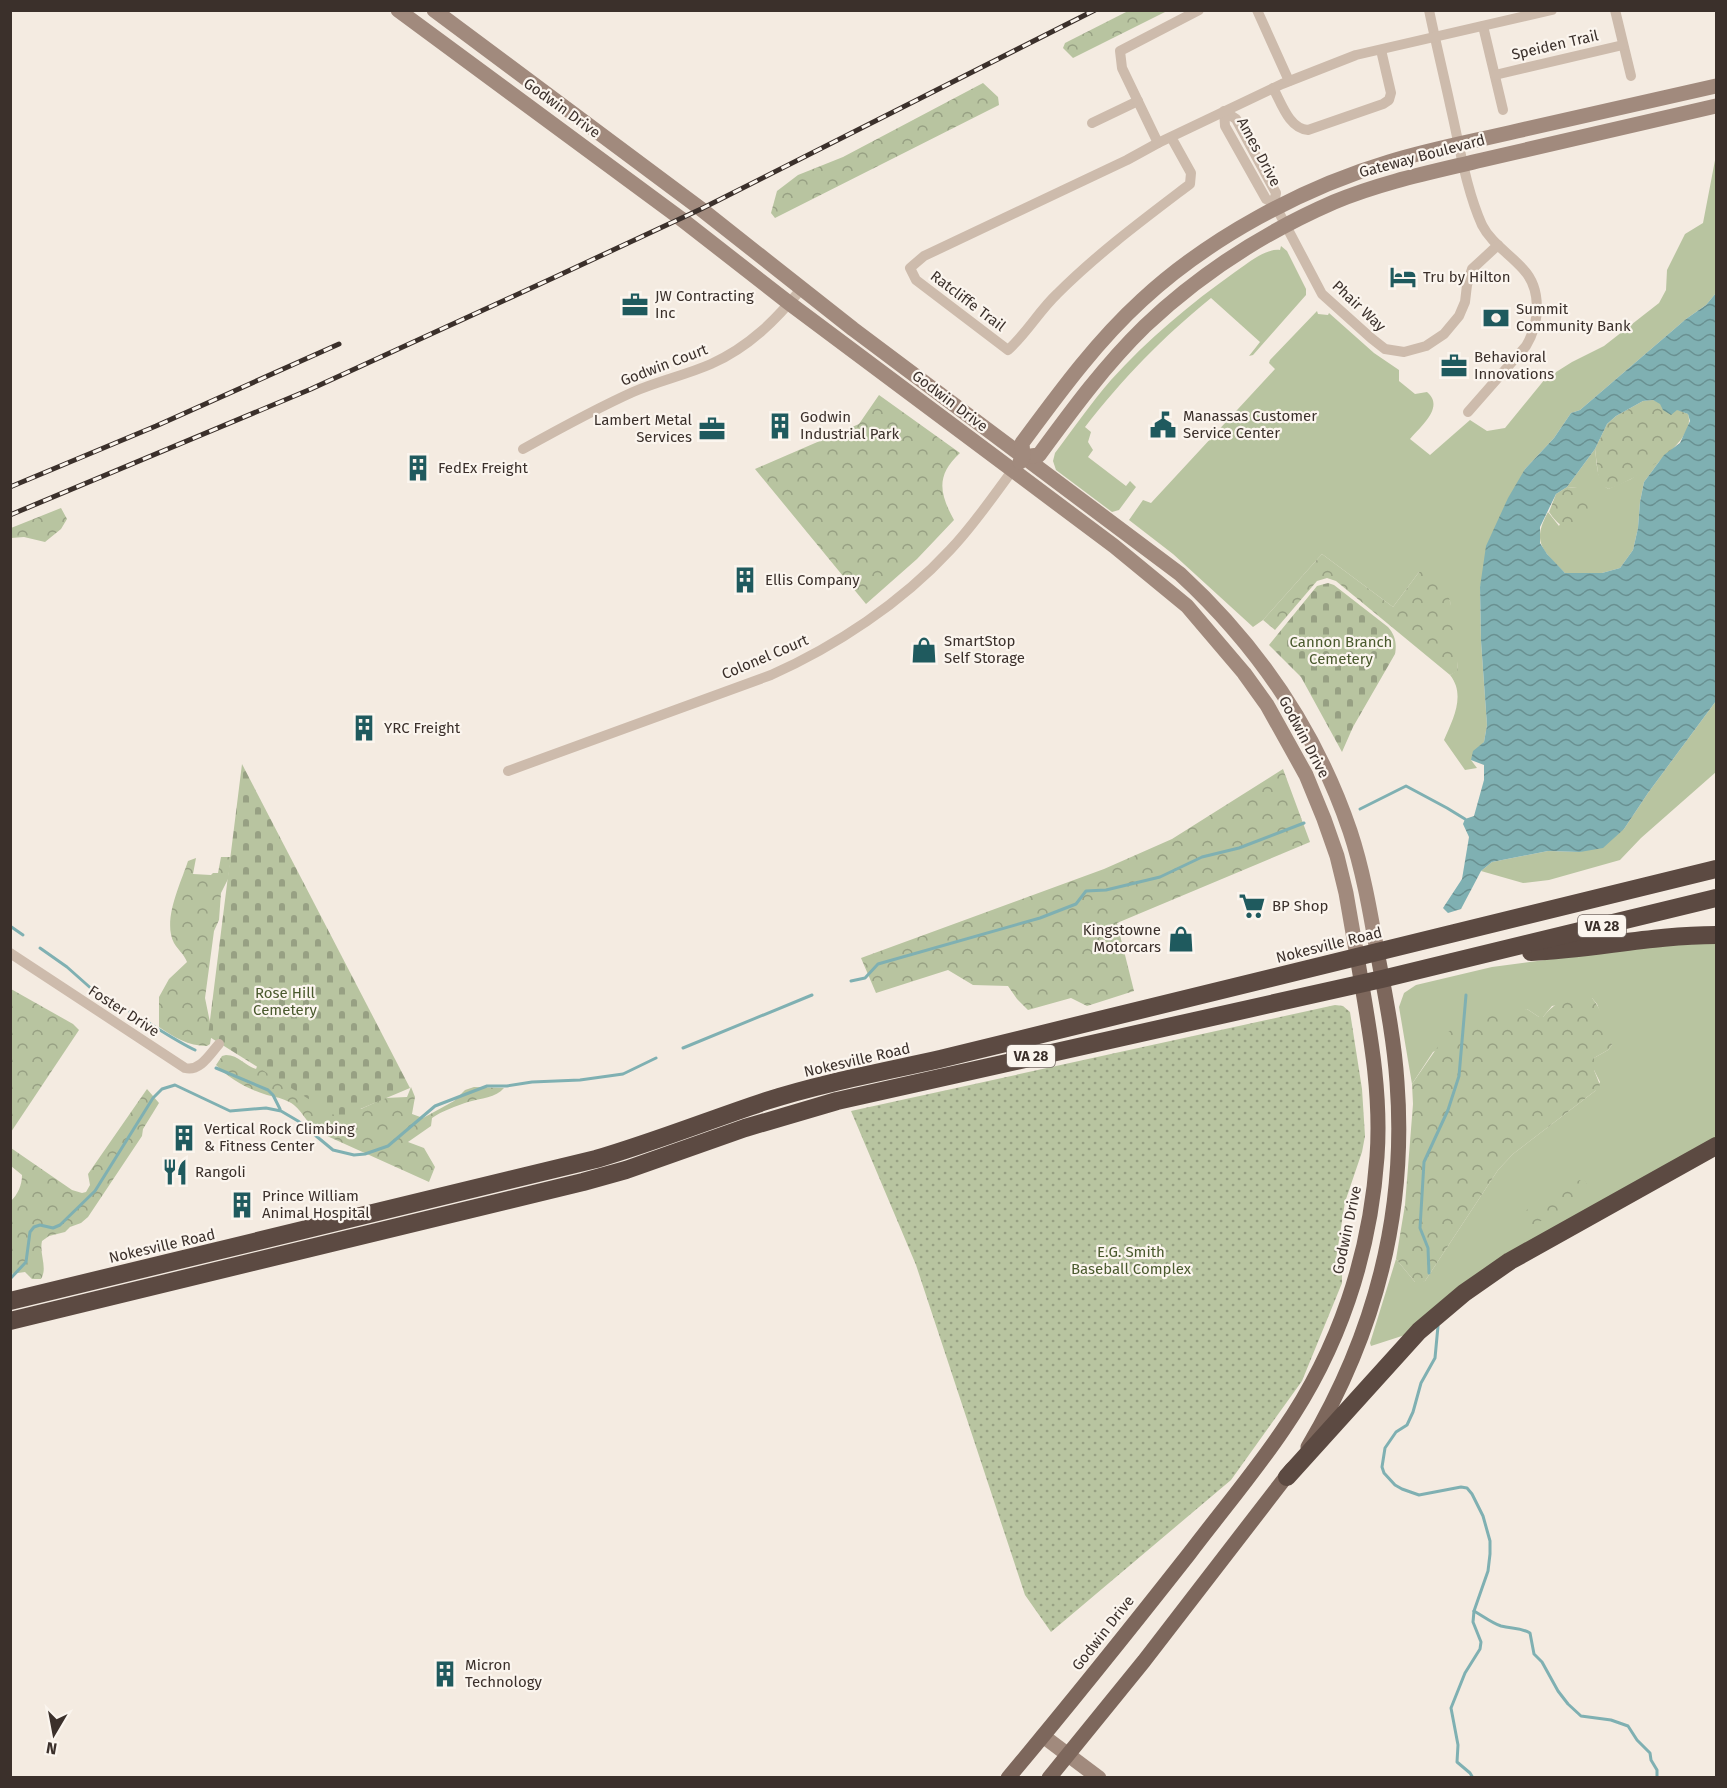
<svg xmlns="http://www.w3.org/2000/svg" width="1727" height="1788" font-family="'Fira Sans',sans-serif">
<style>
.grass{fill:#b8c4a0}
.forest{fill:url(#forest-crowns)}
.cemetery{fill:url(#cemetery-stones)}
.park{fill:url(#park-dots)}
.water{fill:url(#water-waves);fill-rule:evenodd}
.lines{fill:none;stroke-linecap:round;stroke-linejoin:round}
.stream{stroke:#7fb0b2;stroke-width:3}
.street{stroke:#cdbbac;stroke-width:10}
.secondary{stroke:#a18a7d;stroke-width:15}
.primary{stroke:#7d675c;stroke-width:15}
.highway{stroke:#5c4a42;stroke-width:18}
.rail-casing{stroke:#3b302b;stroke-width:5}
.rail{stroke:#fbf5ee;stroke-width:3;stroke-dasharray:9;stroke-linecap:butt}
.labels{text-anchor:middle;stroke-width:4.5;stroke-linejoin:round;paint-order:stroke}
.shield{fill:#fbf5ee;stroke:#756b66;stroke-width:1.5}
.shield-label{font-size:14px;font-weight:bold;fill:#3b302b}
.street-label{font-size:15px;fill:#3b302b;stroke:#fbf5ee}
.poi-label{font-size:15px;fill:#3b302b;stroke:#fbf5ee;text-anchor:start}
.park-label{font-size:15px;fill:#4a5a2e;stroke:#fbf5ee}
</style>
<defs>
<pattern id="forest-crowns" width="20" height="18" patternUnits="userSpaceOnUse" patternTransform="scale(1.5)"><rect width="20" height="18" fill="#b8c4a0"/><path d="M2 6a3 3 0 1 1 6 0M12 15a3 3 0 1 1 6 0" fill="none" stroke="#97a083"/></pattern>
<pattern id="cemetery-stones" width="16" height="16" patternUnits="userSpaceOnUse" patternTransform="scale(1.5)"><rect width="16" height="16" fill="#b8c4a0"/><path d="M2 7V4a2 2 0 0 1 4 0v3zM10 15v-3a2 2 0 0 1 4 0v3z" fill="#97a083"/></pattern>
<pattern id="park-dots" width="8" height="8" patternUnits="userSpaceOnUse" patternTransform="scale(1.5)"><rect width="8" height="8" fill="#b8c4a0"/><path d="M2 2h.1M6 6h.1" fill="none" stroke="#97a083" stroke-width="1.8" stroke-linecap="round"/></pattern>
<pattern id="water-waves" width="16" height="10" patternUnits="userSpaceOnUse" patternTransform="scale(1.5)"><rect width="16" height="10" fill="#7fb0b2"/><path d="M0 5q4-4 8 0t8 0" fill="none" stroke="#699091"/></pattern>
</defs>
<rect width="100%" height="100%" fill="#f4ebe1"/>
<g class="grass">
<path d="M 1716,155 L 1716,293 L 1706,305 L 1686,319 L 1580,410 L 1571,413 L 1554,438 L 1525,469 L 1480,587 L 1481,641 L 1487,725 L 1484,742 L 1471,760 L 1477,768 L 1465,770 L 1444,740 C 1453,719 1466,695 1450,675 L 1458,670 L 1450,601 L 1419,572 L 1393,607 L 1322,554 L 1263,620 L 1253,627 L 1173,554 L 1129,520 L 1143,500 L 1151,503 L 1275,369 L 1269,363 L 1270,360 L 1317,311 L 1318,314 L 1328,315 L 1329,313 L 1374,353 L 1399,370 L 1399,381 L 1415,394 L 1427,392 C 1445,407 1421,426 1410,439 L 1430,455 L 1470,420 L 1487,431 L 1505,428 L 1545,379 L 1572,362 L 1604,346 L 1659,303 L 1666,290 L 1667,270 L 1685,234 L 1703,223 Z"/>
<path d="M 1281,246 L 1287,251 L 1306,289 L 1306,295 L 1253,355 L 1249,356 L 1260,342 L 1211,298 C 1162,338 1124,377 1085,427 L 1091,432 L 1088,442 L 1093,450 L 1088,457 L 1126,486 L 1130,481 L 1136,487 L 1119,510 L 1112,512 L 1056,470 L 1053,461 L 1055,453 C 1073,429 1091,403 1111,380 C 1148,339 1190,304 1235,272 C 1247,264 1265,248 1280,250 Z"/>
<path d="M 1595,449 C 1597,463 1596,480 1608,489 L 1631,479 L 1664,455 L 1644,482 L 1640,502 L 1638,528 L 1633,550 L 1620,568 L 1602,573 L 1565,573 C 1543,550 1531,543 1548,512 L 1559,526 L 1577,488 L 1567,487 Z"/>
<polygon points="1716,701 1716,772 1641,838 1620,860 1549,880 1523,883 1481,871 1492,862 1548,851 1580,852 1624,829 1648,793"/>
<polygon points="1716,943 1716,1139 1405,1335 1371,1346 1370,1343 1396,1259 1415,1282 1425,1281 1498,1170 1513,1154 1595,1091 1600,1082 1594,1070 1594,1058 1608,1050 1612,1045 1597,1004 1592,998 1552,1006 1543,1017 1539,1017 1527,1009 1433,1052 1412,1084 1399,1007 1404,993 1416,985 1492,967 1651,946"/>
</g>
<g class="forest">
<polygon points="1130,10 1167,11 1073,58 1063,48 1065,43"/>
<polygon points="983,83 998,97 999,105 775,218 771,213 777,191 798,175 843,157"/>
<path d="M 879,395 L 960,453 C 936,475 939,493 954,520 L 917,559 L 866,604 L 755,469 L 859,424 Z"/>
<path d="M 1653,400 L 1688,414 C 1698,442 1631,483 1608,489 L 1601,484 L 1598,474 L 1595,449 L 1607,424 L 1616,416 L 1643,401 Z"/>
<path d="M 1567,487 L 1577,488 L 1583,493 L 1591,511 L 1588,524 L 1582,530 C 1565,530 1558,525 1549,512 L 1556,494 Z"/>
<polygon points="61,508 67,519 61,529 45,542 24,537 11,538 11,528"/>
<path d="M 1322,554 L 1393,607 L 1419,572 C 1425,572 1431,572 1437,576 C 1455,591 1457,648 1458,671 L 1450,675 L 1336,581 L 1327,578 L 1317,581 L 1275,630 L 1263,620 Z"/>
<polygon points="1283,769 1310,842 1117,923 1134,991 1087,1006 1071,998 1028,1010 1017,999 1008,986 973,985 948,970 876,993 861,958 1104,869 1172,839"/>
<path d="M 221,857 L 231,857 L 228,879 L 221,893 L 219,920 L 214,931 L 205,998 L 212,1032 L 210,1044 L 207,1046 C 188,1046 174,1037 159,1027 L 159,997 L 169,979 L 187,962 C 184,954 178,950 174,943 C 162,920 181,883 188,861 L 196,858 L 193,874 L 211,875 L 213,873 L 218,873 Z"/>
<polygon points="11,989 73,1024 79,1030 11,1132"/>
<path d="M 1577,997 L 1592,998 C 1602,1010 1609,1030 1612,1045 L 1608,1050 L 1594,1058 L 1594,1070 L 1600,1085 L 1595,1091 L 1513,1154 L 1498,1170 L 1425,1281 L 1421,1283 L 1415,1282 L 1396,1259 L 1405,1205 L 1413,1104 L 1412,1084 L 1448,1032 L 1457,1026 L 1512,1010 L 1527,1009 L 1539,1017 L 1543,1017 C 1554,1004 1561,1000 1577,997 Z"/>
<path d="M 226,1055 C 239,1055 245,1066 256,1069 L 258,1064 L 361,1109 L 385,1098 L 407,1097 L 411,1087 L 415,1097 L 412,1114 L 423,1118 L 454,1101 L 465,1090 L 474,1087 L 504,1088 C 496,1098 481,1098 468,1102 C 456,1106 442,1111 432,1118 L 431,1126 L 408,1142 L 424,1148 L 435,1167 L 429,1182 L 316,1131 C 306,1122 300,1106 287,1101 C 280,1097 272,1097 264,1094 C 248,1089 228,1078 216,1065 L 222,1056 Z"/>
<path d="M 147,1089 L 159,1103 L 143,1129 L 142,1136 L 88,1217 L 81,1223 L 70,1227 L 65,1232 L 49,1236 L 42,1241 C 39,1254 48,1268 41,1279 L 32,1279 L 25,1272 L 11,1274 L 11,1201 C 18,1194 22,1185 22,1175 L 11,1166 L 11,1148 L 72,1190 L 82,1193 L 86,1192 L 90,1185 L 88,1174 Z"/>
<path d="M 1580,1180 L 1585,1181 L 1587,1185 C 1581,1200 1545,1218 1531,1227 L 1518,1221 L 1518,1218 C 1535,1201 1557,1188 1580,1180 Z"/>
</g>
<g class="cemetery">
<path d="M 1328,583 L 1334,585 L 1388,627 C 1395,635 1397,643 1395,654 L 1353,727 L 1342,752 L 1301,677 L 1269,645 L 1317,586 Z"/>
<polygon points="242,764 410,1088 339,1118 208,1036"/>
</g>
<polygon class="park" points="1335,1005 1343,1006 1350,1012 1362,1089 1365,1136 1362,1152 1345,1202 1336,1259 1342,1272 1342,1283 1302,1381 1231,1480 1051,1632 1025,1595 916,1265 851,1111"/>
<path class="water" d="M 1716,293 L 1716,701 L 1648,793 L 1624,829 L 1603,848 L 1580,852 L 1548,851 L 1492,862 L 1481,871 L 1461,909 L 1448,913 L 1443,908 L 1462,879 L 1469,837 L 1463,824 L 1465,819 L 1474,816 L 1484,780 L 1484,765 L 1471,760 L 1473,751 L 1484,742 L 1487,725 L 1481,641 L 1480,587 L 1486,546 L 1508,498 L 1525,469 L 1554,438 L 1571,413 L 1580,410 L 1686,319 L 1706,305 ZM 1653,400 L 1660,404 L 1663,410 L 1671,415 L 1677,410 L 1688,414 L 1690,421 L 1680,443 L 1664,455 L 1644,482 L 1640,502 L 1638,528 L 1633,550 L 1620,568 L 1602,573 L 1565,573 L 1547,554 L 1540,543 L 1540,527 L 1556,494 L 1567,487 L 1595,449 L 1607,424 L 1616,416 L 1643,401 Z"/>
<g class="lines">
<g class="stream">
<polyline points="1360,809 1406,786 1447,808 1465,819"/>
<polyline points="10,926 23,935"/>
<polyline points="40,948 67,967 103,999 110,1001"/>
<polyline points="851,981 865,978 878,964 1040,918 1076,904 1086,891 1106,890 1160,877 1202,857 1239,848 1304,823"/>
<path d="M 130,1012 C 152,1024 172,1039 195,1050"/>
<polyline points="683,1048 812,995"/>
<polyline points="216,1068 268,1090 273,1095 280,1109"/>
<polyline points="1429,1273 1428,1248 1420,1228 1424,1162 1448,1110 1459,1076 1466,995"/>
<polyline points="10,1279 26,1262 30,1232 34,1227 40,1225 53,1228 60,1225 95,1191 153,1098 162,1089 175,1085 230,1111 266,1108 281,1111 298,1121 333,1150 354,1155 365,1154 388,1146 435,1106 487,1086 507,1086 532,1082 580,1080 623,1074 656,1058"/>
<polyline points="1438,1326 1435,1358 1421,1383 1413,1412 1407,1425 1396,1432 1385,1448 1382,1467 1384,1473 1395,1485 1402,1489 1419,1495 1461,1487 1467,1488 1472,1494 1483,1516 1490,1541 1490,1554 1488,1571 1474,1611 1473,1622 1481,1642 1480,1649 1465,1673 1451,1708 1458,1745 1457,1762 1470,1773 1473,1778"/>
<path d="M 1474,1611 C 1483,1616 1492,1623 1501,1626 C 1512,1629 1520,1627 1530,1633 L 1534,1654 L 1542,1662 L 1558,1691 L 1568,1704 L 1581,1716 L 1611,1720 L 1628,1726 L 1637,1740 L 1650,1753 L 1651,1760 L 1657,1770 L 1657,1778"/>
</g>
<g class="street">
<polyline points="1257,10 1289,81"/>
<path d="M 1429,10 C 1436,44 1444,76 1451,109 C 1460,148 1466,189 1482,225 C 1491,243 1510,254 1523,269 C 1542,289 1540,323 1526,346 L 1468,412"/>
<polyline points="1615,10 1631,76"/>
<polyline points="1483,26 1503,110"/>
<polyline points="1495,75 1623,45"/>
<path d="M 1273,88 C 1281,102 1289,129 1308,130 L 1383,104 L 1389,100 L 1391,93 L 1381,50"/>
<polygon points="1224,111 1236,119 1276,193 1274,203 1266,199 1225,126"/>
<polyline points="1092,123 1138,101"/>
<path d="M 1171,137 L 1191,173 L 1190,184 C 1144,219 1098,253 1057,294 C 1039,311 1027,333 1008,350 L 916,280 L 910,268 L 924,256 L 1127,160 L 1158,143 L 1282,84 L 1356,55 L 1552,10"/>
<polyline points="1158,143 1122,68 1120,51 1199,10"/>
<polyline points="1274,203 1322,294 1371,338 1385,349 1404,352 1426,346 1444,334 1459,316 1465,302 1467,285 1472,269 1498,245"/>
<path d="M 523,449 C 559,429 595,409 633,392 C 658,381 686,375 711,364 C 749,347 776,320 802,288"/>
<path d="M 508,771 L 771,675 C 836,646 901,603 950,550 C 973,526 992,498 1012,471"/>
<path d="M 10,953 L 185,1068 C 200,1072 210,1054 219,1044"/>
</g>
<g class="secondary">
<polyline points="398,10 680,218 789,303 1114,546 1187,606 1244,673 1267,705 1306,775 1324,819 1337,856 1346,893 1357,956"/>
<path d="M 434,10 L 701,209 L 853,329 L 1180,574 C 1257,645 1316,731 1350,831 C 1363,870 1370,911 1377,951"/>
<path d="M 1023,457 L 1039,455 C 1072,410 1105,365 1145,326 C 1200,274 1265,232 1334,202 C 1382,182 1432,172 1482,160 C 1560,142 1638,124 1716,106"/>
<path d="M 1020,462 L 1023,457 L 1022,443 C 1059,393 1096,342 1142,300 C 1209,238 1302,188 1389,162 C 1431,149 1475,141 1517,131 C 1584,116 1650,101 1716,86"/>
<polyline points="1043,1736 1099,1778"/>
</g>
<g class="primary">
<path d="M 1308,1447 C 1375,1334 1407,1213 1397,1082 C 1394,1038 1385,994 1377,951"/>
<path d="M 1008,1778 C 1070,1704 1130,1629 1189,1554 C 1220,1513 1254,1473 1283,1430 C 1339,1349 1370,1255 1377,1157 C 1382,1089 1368,1023 1357,956"/>
<polyline points="1049,1778 1144,1661 1292,1469"/>
</g>
<g class="highway">
<path d="M 1531,952 C 1593,949 1654,935 1716,935"/>
<path d="M 10,1301 L 596,1159 C 654,1142 709,1120 766,1101 C 822,1083 882,1072 940,1059 L 1716,869"/>
<polyline points="10,1321 583,1182 626,1170 745,1128 837,1101 1382,979 1716,898"/>
<polyline points="1287,1477 1419,1331 1464,1293 1510,1261 1716,1146"/>
</g>
<g class="rail-casing">
<g id="rail">
<polyline points="10,487 156,426 339,344"/>
<polyline points="10,515 311,389 553,278 701,209 1095,10"/>
</g>
</g>
<use href="#rail" class="rail"/>
</g>
<defs>
<g id="hotel-bare" transform="scale(2.07)"><path d="M-6-4.5h1.5V1H6V5H4.5V3h-9V5H-6ZM-4 0a1.8 1.8 0 1 1 3.6 0ZM.5 0V-2.5h3Q6-2.5 6 0Z" fill="#1f5a5e" stroke="#fbf5ee" stroke-width="2.5" paint-order="stroke"/></g>
<g id="office-bare" transform="scale(2.07)"><path d="M-6-3h4V-5.5h4V-3h4V5H-6ZM-1-4.5V-3h2v-1.5ZM-6 0V1H6V0Z" fill="#1f5a5e" stroke="#fbf5ee" stroke-width="2.5" paint-order="stroke"/></g>
<g id="bank-bare" transform="scale(2.07)"><path d="M-6-4H6V4H-6ZM0-2.3a2.3 2.3 0 1 0 0 4.6a2.3 2.3 0 1 0 0-4.6Z" fill="#1f5a5e" stroke="#fbf5ee" stroke-width="2.5" paint-order="stroke"/></g>
<g id="civic-bare" transform="scale(2.07)"><path d="M-.6-6.5H3V-4.5H.6V-3L4-1V1h2V6H-6V1h2V-1L-.6-3ZM-1.2 2.5V6h2.4V2.5Z" fill="#1f5a5e" stroke="#fbf5ee" stroke-width="2.5" paint-order="stroke"/></g>
<g id="building-bare" transform="scale(2.07)"><path d="M-4-6H4V6H1V3H-1V6H-4ZM-2.5-4.3h1.7v1.8h-1.7ZM.8-4.3h1.7v1.8H.8ZM-2.5-1h1.7V.8h-1.7ZM.8-1h1.7V.8H.8Z" fill="#1f5a5e" stroke="#fbf5ee" stroke-width="2.5" paint-order="stroke"/></g>
<g id="shop-bare" transform="scale(2.07)"><path d="M-5-2.5h2.3a2.7 3.5 0 0 1 5.4 0H5L5.5 6h-11ZM-1.5-2.5h3a1.5 2.3 0 0 0-3 0Z" fill="#1f5a5e" stroke="#fbf5ee" stroke-width="2.5" paint-order="stroke"/></g>
<g id="supermarket-bare" transform="scale(2.07)"><path d="M-6-5.5h2.5l.6 2H6L4.5 2H-2.5L-4.4-4H-6ZM-1.5 3.2a1.3 1.3 0 1 0 .1 0ZM3 3.2a1.3 1.3 0 1 0 .1 0Z" fill="#1f5a5e" stroke="#fbf5ee" stroke-width="2.5" paint-order="stroke"/></g>
<g id="restaurant-bare" transform="scale(2.07)"><path d="M-5-6h1v4h1v-4h1v4h1v-4h1v5L-1.5 .5V6h-2V.5L-5-1ZM5-6V6H3V1.5H1.5Q1.5-4 5-6Z" fill="#1f5a5e" stroke="#fbf5ee" stroke-width="2.5" paint-order="stroke"/></g>
</defs>
<g fill-rule="evenodd">
<use href="#hotel-bare" x="1403" y="277"/>
<use href="#office-bare" x="635" y="305"/>
<use href="#bank-bare" x="1496" y="318"/>
<use href="#office-bare" x="1454" y="366"/>
<use href="#civic-bare" x="1163" y="425"/>
<use href="#building-bare" x="780" y="426"/>
<use href="#office-bare" x="712" y="429"/>
<use href="#building-bare" x="418" y="468"/>
<use href="#building-bare" x="745" y="580"/>
<use href="#shop-bare" x="924" y="650"/>
<use href="#building-bare" x="364" y="728"/>
<use href="#supermarket-bare" x="1252" y="906"/>
<use href="#shop-bare" x="1181" y="939"/>
<use href="#building-bare" x="184" y="1138"/>
<use href="#restaurant-bare" x="175" y="1172"/>
<use href="#building-bare" x="242" y="1205"/>
<use href="#building-bare" x="445" y="1674"/>
</g>
<g class="labels">
<g class="shield">
<rect x="1578" y="915" width="48" height="22" rx="4.5"/>
<rect x="1007" y="1045" width="48" height="22" rx="4.5"/>
</g>
<g class="shield-label">
<text x="1602" y="931">VA 28</text>
<text x="1031" y="1061">VA 28</text>
</g>
<g class="street-label">
<text transform="translate(1555 45) rotate(-13)" y="5">Speiden Trail</text>
<text transform="translate(562 108) rotate(36)" y="5">Godwin Drive</text>
<text transform="translate(1259 152) rotate(62)" y="5">Ames Drive</text>
<text transform="translate(1422 156) rotate(-15)" y="5">Gateway Boulevard</text>
<text transform="translate(968 301) rotate(37)" y="5">Ratcliffe Trail</text>
<text transform="translate(1359 306) rotate(43)" y="5">Phair Way</text>
<text transform="translate(664 365) rotate(-21)" y="5">Godwin Court</text>
<text transform="translate(950 401) rotate(37)" y="5">Godwin Drive</text>
<text transform="translate(765 657) rotate(-23)" y="5">Colonel Court</text>
<text transform="translate(1304 737) rotate(62)" y="5">Godwin Drive</text>
<text transform="translate(1329 945) rotate(-14)" y="5">Nokesville Road</text>
<text transform="translate(124 1011) rotate(33)" y="5">Foster Drive</text>
<text transform="translate(857 1060) rotate(-13)" y="5">Nokesville Road</text>
<text transform="translate(1347 1230) rotate(-78)" y="5">Godwin Drive</text>
<text transform="translate(162 1246) rotate(-13)" y="5">Nokesville Road</text>
<text transform="translate(1103 1633) rotate(-52)" y="5">Godwin Drive</text>
</g>
<g class="poi-label">
<text x="1423" y="282">Tru by Hilton</text>
<text x="655" y="301">JW Contracting<tspan x="655" dy="17">Inc</tspan></text>
<text x="1516" y="314">Summit<tspan x="1516" dy="17">Community Bank</tspan></text>
<text x="1474" y="362">Behavioral<tspan x="1474" dy="17">Innovations</tspan></text>
<text x="1183" y="421">Manassas Customer<tspan x="1183" dy="17">Service Center</tspan></text>
<text x="800" y="422">Godwin<tspan x="800" dy="17">Industrial Park</tspan></text>
<text x="692" y="425" text-anchor="end">Lambert Metal<tspan x="692" dy="17">Services</tspan></text>
<text x="438" y="473">FedEx Freight</text>
<text x="765" y="585">Ellis Company</text>
<text x="944" y="646">SmartStop<tspan x="944" dy="17">Self Storage</tspan></text>
<text x="384" y="733">YRC Freight</text>
<text x="1272" y="911">BP Shop</text>
<text x="1161" y="935" text-anchor="end">Kingstowne<tspan x="1161" dy="17">Motorcars</tspan></text>
<text x="204" y="1134">Vertical Rock Climbing<tspan x="204" dy="17">&amp; Fitness Center</tspan></text>
<text x="195" y="1177">Rangoli</text>
<text x="262" y="1201">Prince William<tspan x="262" dy="17">Animal Hospital</tspan></text>
<text x="465" y="1670">Micron<tspan x="465" dy="17">Technology</tspan></text>
</g>
<g class="park-label">
<text x="1341" y="647">Cannon Branch<tspan x="1341" dy="17">Cemetery</tspan></text>
<text x="285" y="998">Rose Hill<tspan x="285" dy="17">Cemetery</tspan></text>
<text x="1131" y="1257">E.G. Smith<tspan x="1131" dy="17">Baseball Complex</tspan></text>
</g>
</g>
<rect width="1727" height="1788" fill="none" stroke="#3b302b" stroke-width="24"/>
<g transform="translate(54 1734) rotate(190)" stroke="#fbf5ee" stroke-width="4.5" paint-order="stroke">
<path d="M0-4.5L10 22L0 15L-10 22Z" fill="#3b302b"/>
<text y="-9" font-size="16" font-weight="bold" text-anchor="middle" fill="#3b302b">N</text>
</g>
</svg>
